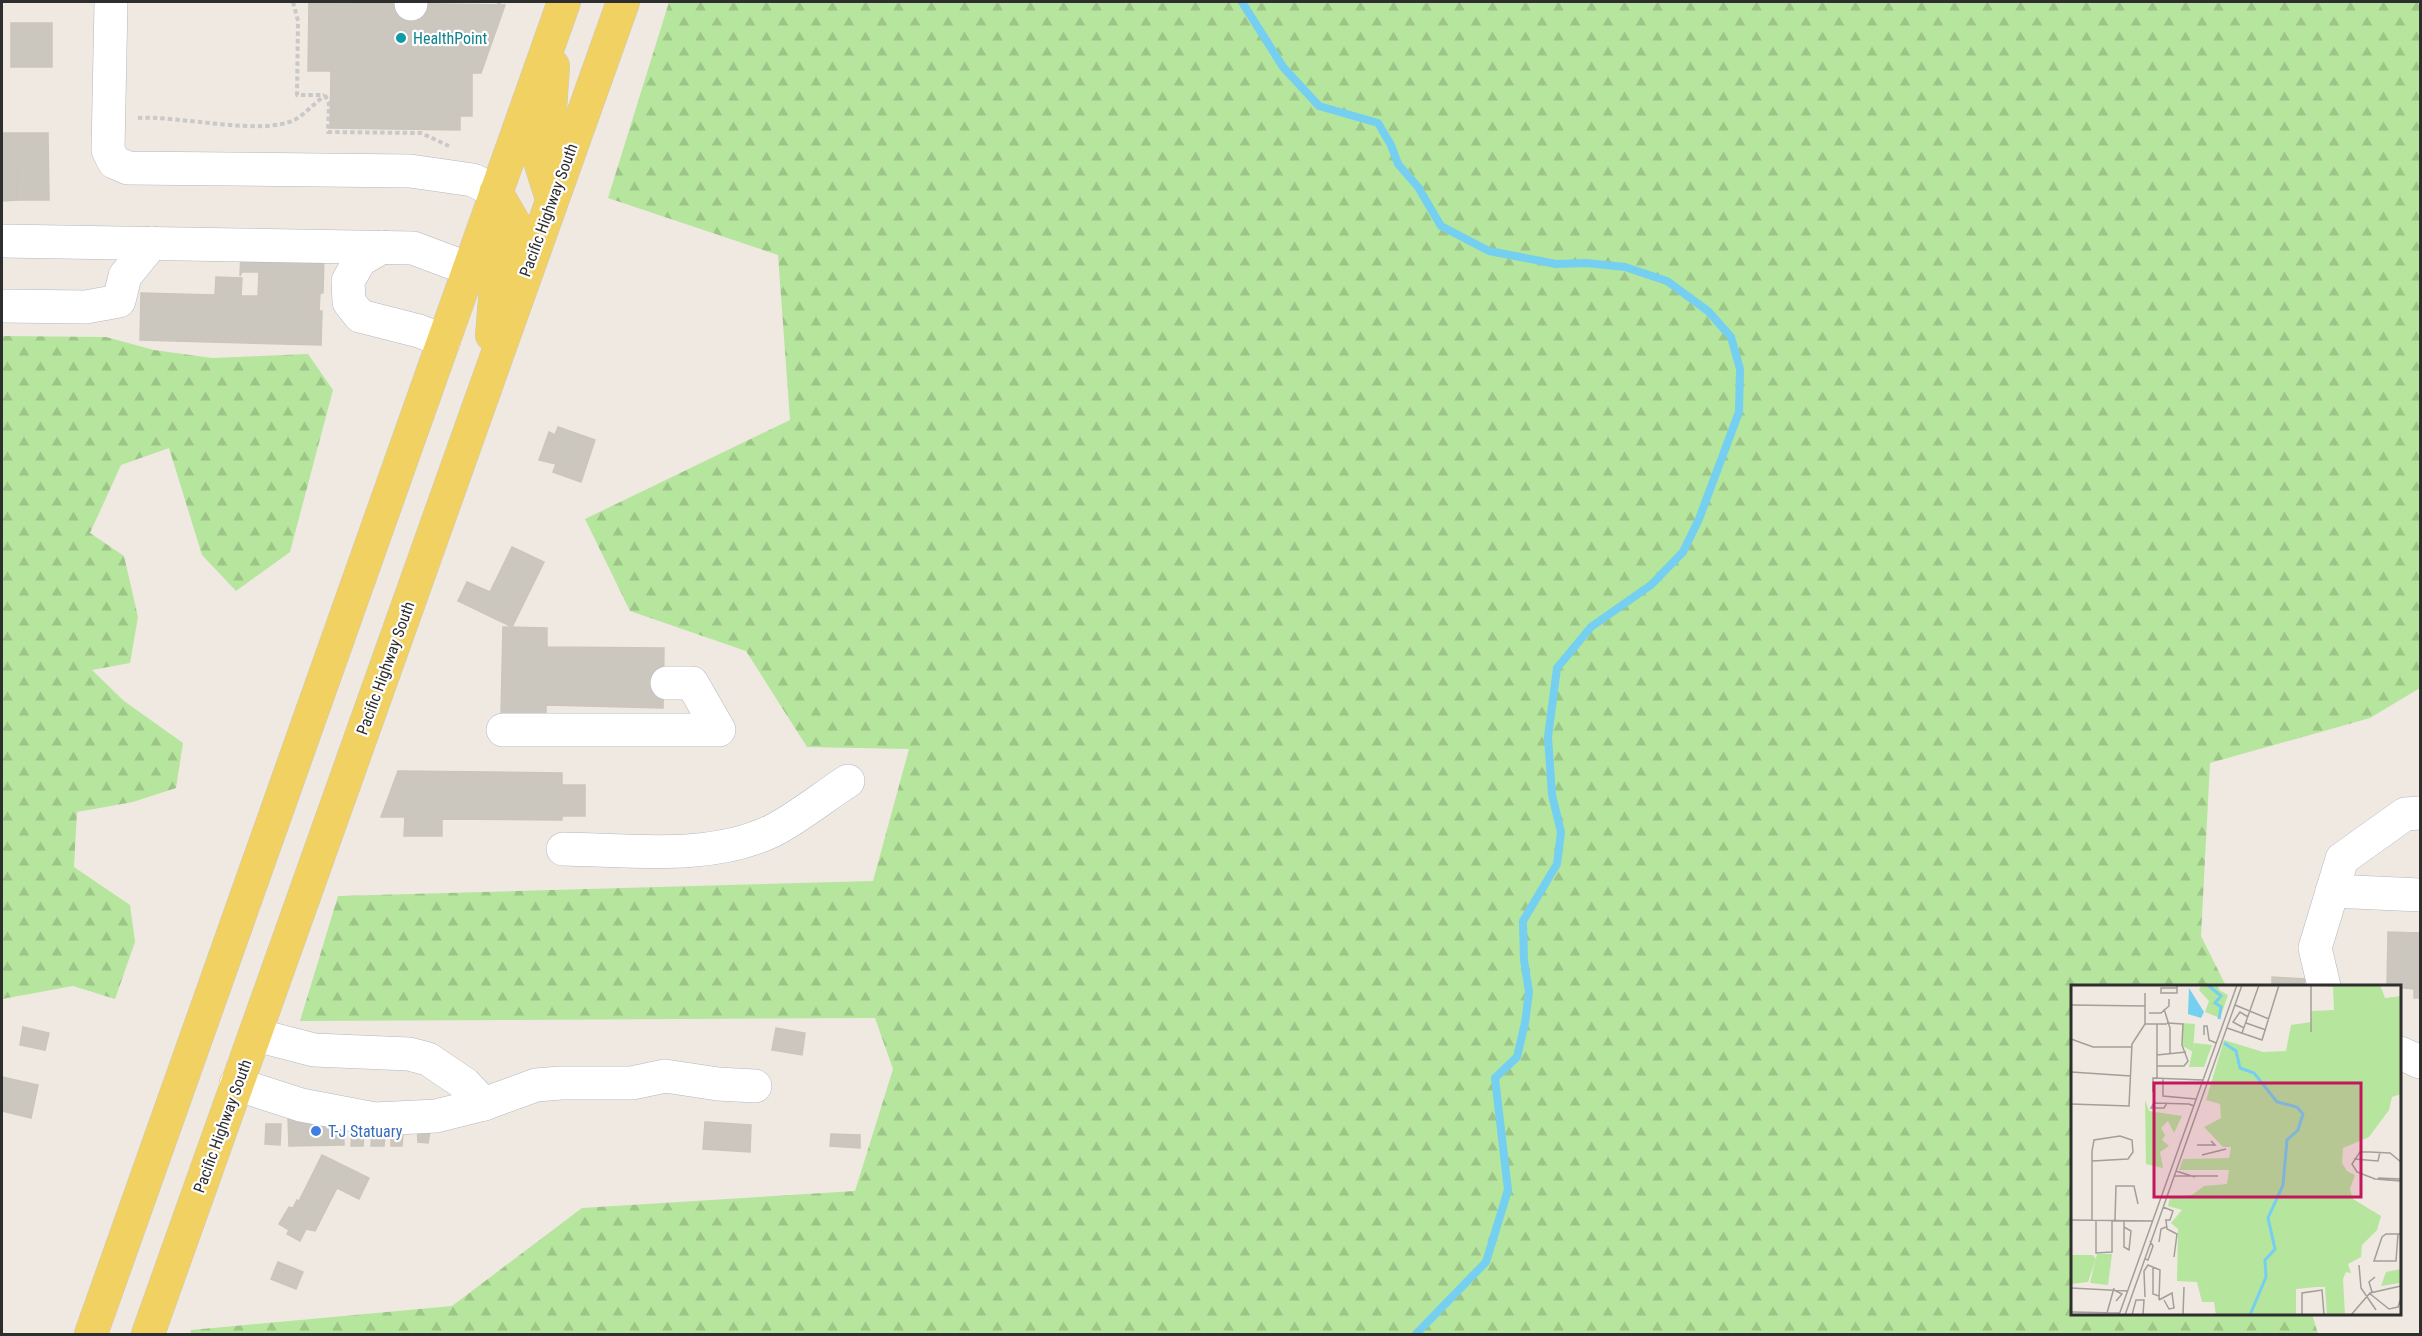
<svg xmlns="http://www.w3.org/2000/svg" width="2422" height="1336" font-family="'Roboto Condensed',sans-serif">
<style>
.forest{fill:url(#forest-firs)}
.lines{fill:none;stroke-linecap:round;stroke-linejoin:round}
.stream{stroke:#75cff0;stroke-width:8}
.building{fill:#cbc7bf;stroke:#cbc5ba;stroke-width:1.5}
.minor-casing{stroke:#b4b7c1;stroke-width:34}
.major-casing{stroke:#c9c9c9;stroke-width:34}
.path{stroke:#c9c9c9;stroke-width:4;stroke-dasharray:4.5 3;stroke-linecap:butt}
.minor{stroke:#fff;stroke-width:33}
.major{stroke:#f2d163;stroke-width:33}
.culture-dot{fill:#0f9aa8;stroke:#fff;stroke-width:2}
.shop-dot{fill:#3f7fe0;stroke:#fff;stroke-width:2}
.labels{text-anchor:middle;stroke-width:4.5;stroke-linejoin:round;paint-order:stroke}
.culture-label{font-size:16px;fill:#0d838f;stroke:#fff;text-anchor:start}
.street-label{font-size:16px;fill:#2e2e2e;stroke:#fff}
.shop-label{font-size:16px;fill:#366cbe;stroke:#fff;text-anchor:start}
.inset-river{fill:none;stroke:#75cff0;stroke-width:3}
.inset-road{fill:none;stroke:#a29e99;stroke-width:1.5}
.view{fill:#c2185b;fill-opacity:0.15;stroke:#c2185b;stroke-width:3}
.inset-edge{fill:none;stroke:#2e2e2e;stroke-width:3}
</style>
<defs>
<pattern id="forest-firs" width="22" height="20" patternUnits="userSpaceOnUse" patternTransform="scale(1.5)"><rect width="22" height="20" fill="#b6e59e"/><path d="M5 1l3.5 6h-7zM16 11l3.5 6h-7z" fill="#9dc588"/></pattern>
</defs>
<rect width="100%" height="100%" fill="#efe9e1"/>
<g class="forest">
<polygon points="669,2 2420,2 2420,688 2370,718 2210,763 2201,936 2226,986 2072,986 2072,1314 2312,1314 2318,1334 190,1334 191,1330 452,1306 582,1208 855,1191 893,1069 875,1018 300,1021 338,896 873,881 909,749 807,747 746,651 630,611 585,519 790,420 778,255 608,198"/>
<polygon points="2,336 106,337 154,350 212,358 308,354 333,390 290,552 236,591 202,555 169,448 121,465 90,533 124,556 138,617 130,663 92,670 124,701 183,743 176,788 133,802 77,812 74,867 130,905 135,942 115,999 73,986 2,999"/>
</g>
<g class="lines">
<polyline class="stream" points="1242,2 1283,67 1319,106 1378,123 1391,145 1398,164 1418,187 1441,226 1489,251 1556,264 1586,263 1625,267 1667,281 1708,311 1731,337 1740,369 1739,412 1699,519 1683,552 1651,585 1591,627 1557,668 1548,737 1552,795 1561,832 1557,864 1523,921 1524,960 1529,992 1525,1023 1517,1057 1495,1078 1508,1190 1486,1262 1416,1334"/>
</g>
<g class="building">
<polygon points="309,2 505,5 481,73 472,73 472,116 460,116 460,130 330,128 331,71 308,71"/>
<rect x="11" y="23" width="41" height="44"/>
<polygon points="2,133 16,133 17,200 2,201"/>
<polygon points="16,133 48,133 49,200 17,200"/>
<polygon points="241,252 324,255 323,293 320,293 319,311 322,311 321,345 140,340 141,293 215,295 216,277 242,278 241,296 258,296 259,272 242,272 240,276"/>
<polygon points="558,427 595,440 581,482 553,472 556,464 539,460 549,432 555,435"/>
<polygon points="512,547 544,562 512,627 458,601 467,582 490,592"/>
<polygon points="503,627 547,628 547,647 664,648 663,708 546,705 546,716 501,715"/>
<polygon points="398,771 562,773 562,785 585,785 585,816 562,816 562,820 442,819 442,836 404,836 405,817 381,817"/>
<polygon points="2388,932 2419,933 2420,998 2414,998 2414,989 2387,986"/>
<polygon points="2272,977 2305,979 2304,986 2272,986"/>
<polygon points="23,1027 49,1033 45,1050 20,1045"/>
<polygon points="776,1028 805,1033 802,1055 772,1050"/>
<polygon points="2,1077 38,1085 31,1118 2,1111"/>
<polygon points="343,1116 344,1145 289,1146 288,1118"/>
<polygon points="705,1122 751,1125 750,1152 703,1149"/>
<polygon points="417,1123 431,1124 428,1143 418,1142"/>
<polygon points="266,1124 281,1124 280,1145 265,1144"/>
<polygon points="352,1131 364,1132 363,1146 351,1146"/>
<polygon points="372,1132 385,1133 384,1146 371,1146"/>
<polygon points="391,1133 403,1134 402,1146 391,1146"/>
<polygon points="831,1134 860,1135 860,1148 830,1146"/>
<polygon points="322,1155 369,1178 359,1199 337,1188 315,1231 306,1229 300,1241 287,1234 289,1230 279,1224 289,1207 293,1208 297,1200 299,1201"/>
<polygon points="278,1262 303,1272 296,1289 271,1279"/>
</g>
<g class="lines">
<g class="minor-casing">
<g id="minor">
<polyline points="111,2 108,150 114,162 128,168 410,171 473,180 496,192"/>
<polyline points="411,4 411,2"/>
<polyline points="2,241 413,248 469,269"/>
<polyline points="382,247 360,260 348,281 349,302 360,316 419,331 444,341"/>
<polyline points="2,306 86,307 119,301 125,276 152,243"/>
<polyline points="503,730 719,730 692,683 667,683"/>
<path d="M 563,849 C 630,850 710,861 772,831 C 798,818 823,797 848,781"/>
<polyline points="2332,891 2420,895"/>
<polyline points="2324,986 2315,948 2342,859 2405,814 2420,813"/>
<polyline points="256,1035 314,1050 409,1054 428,1059 465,1084 484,1104"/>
<polyline points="2400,1053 2420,1062"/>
<polyline points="236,1084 301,1105 375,1119 436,1116 484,1104 536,1085 561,1083 632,1083 665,1076 718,1084 755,1086"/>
</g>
</g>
<g class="major-casing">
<g id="major">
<polyline points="552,199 538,155 549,126 553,66"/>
<polyline points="492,335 497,273 514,223 496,192"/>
<polyline points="91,1334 564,2"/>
<polyline points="148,1334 623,2"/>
</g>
</g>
<g class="path">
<polyline points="293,2 298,21 297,95 324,95"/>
<polyline points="499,5 499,2"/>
<polyline points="325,95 329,104 328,132 421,133 449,146"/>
<path d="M 138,118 C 178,115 264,137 296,119 C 306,113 316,102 325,95"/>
</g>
<use href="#minor" class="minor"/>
<use href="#major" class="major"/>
</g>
<circle class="culture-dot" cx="401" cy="38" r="6"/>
<circle class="shop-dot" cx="316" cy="1131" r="6"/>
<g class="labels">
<g class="culture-label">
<text x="413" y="44">HealthPoint</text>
</g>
<g class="street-label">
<text transform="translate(548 210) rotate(-70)" y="6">Pacific Highway South</text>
<text transform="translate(385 668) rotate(-70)" y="6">Pacific Highway South</text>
<text transform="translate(222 1126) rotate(-70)" y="6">Pacific Highway South</text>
</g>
<g class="shop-label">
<text x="328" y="1137">T-J Statuary</text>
</g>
</g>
<g transform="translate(2071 985)">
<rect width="330" height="330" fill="#efe9e1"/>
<path d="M 26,269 L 41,269 L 37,300 L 19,298 Z" fill="#b6e59e"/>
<path d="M 130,0 L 147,0 L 148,5 L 157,10 L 149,33 L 134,27 L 138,16 L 128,5 ZM 240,0 L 309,0 L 314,13 L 330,11 L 330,109 L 321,112 L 318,125 L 298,152 L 272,163 L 271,178 L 276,186 L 284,190 L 279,204 L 282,214 L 310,231 L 306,245 L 291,260 L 290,272 L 277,279 L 280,288 L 275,287 L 272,294 L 274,330 L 256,330 L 254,302 L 245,302 L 225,304 L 225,330 L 145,330 L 143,317 L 131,317 L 126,297 L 106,296 L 107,244 L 100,238 L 111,225 L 97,221 L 99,212 L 121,210 L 133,201 L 156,199 L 158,185 L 108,185 L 112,174 L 158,173 L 160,162 L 152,162 L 133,142 L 150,133 L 149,119 L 135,115 L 153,55 L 192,67 L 215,66 L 220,40 L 240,37 L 240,26 L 263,25 L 262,2 ZM 123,58 L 141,60 L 133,82 L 118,82 ZM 74,115 L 78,126 L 111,131 L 103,148 L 97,136 L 90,143 L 94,150 L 91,155 L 98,161 L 89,167 L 92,183 L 75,179 ZM 0,270 L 22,270 L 25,274 L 17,297 L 0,299 ZM 330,284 L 329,298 L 310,301 L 315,287 Z" fill="#b6e59e"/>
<path d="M 112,38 L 124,39 L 122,67 L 112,61 Z" fill="#b6e59e"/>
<path d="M 118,3 L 133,27 L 130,33 L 117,29 Z" fill="#75cff0"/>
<path class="inset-river" d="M 137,0 L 150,11 L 144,18 L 150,22 L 148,34M 153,58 L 165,66 L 169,83 L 183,88 L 206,117 L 226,122 L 232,129 L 227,145 L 216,155 L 212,200 L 197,233 L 204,264 L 194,275 L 195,292 L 179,330"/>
<path class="inset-road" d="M 106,0 L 106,8 L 90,8 L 90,3 L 106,3M 240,0 L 240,47M 0,20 L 74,21M 164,20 L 198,34M 93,24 L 99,43 L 99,69M 78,28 L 90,28 L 98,21 L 98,14M 175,38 L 195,45M 74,39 L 96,39M 156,43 L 191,55 L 208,0M 173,43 L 162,37 L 169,27 L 177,32M 171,48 L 188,0M 133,50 L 133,41 L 136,41 L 138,55 L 145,58M 0,54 L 22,62 L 61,62M 86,70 L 115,67M 86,81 L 113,81 L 117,76 L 111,60 L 112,39 L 96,38M 0,87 L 60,91M 86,93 L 86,39M 92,93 L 92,111 L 125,114M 82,107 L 82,93 L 132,95M 96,118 L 93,123 L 80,123 L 83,118 L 118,119 L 123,121M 0,119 L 58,121 L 61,59 L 74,39 L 74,8M 126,160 L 144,160 L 140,156M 131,170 L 155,164M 283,174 L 307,176 L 309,167M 21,176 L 57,174 L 62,167 L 61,155 L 49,151 L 23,155 L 21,166 L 21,235M 330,177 L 319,168 L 299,167 L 289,167 L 281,179 L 286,187 L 304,194 L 330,196M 105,186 L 124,192M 104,191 L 147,191M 307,193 L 330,194M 92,222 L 102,226 L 99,235 L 94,235M 0,235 L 82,236M 25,235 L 25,268 L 41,267 L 41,236M 44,235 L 45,201 L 63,201 L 67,219M 95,235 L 96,244 L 106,249 L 103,272M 53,236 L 53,262 L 58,265 L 60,246 L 53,242M 327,249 L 325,276 L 303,276 L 311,252 L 315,249 L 330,249M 88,257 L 90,244 L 95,242M 74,274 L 77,275 L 82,261 L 79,256M 288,280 L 290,303 L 305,325M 82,282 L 82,309 L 88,311M 0,303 L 57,306M 43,305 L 51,309 L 45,316M 301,307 L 298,297 L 304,292M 298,308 L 318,324 L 327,322 L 330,313M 74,312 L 73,286 L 77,280 L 89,285 L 88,315M 88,315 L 101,308 L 103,323 L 98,324 L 93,315M 0,327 L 48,328M 36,328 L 43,303M 48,330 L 166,0M 54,330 L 171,0M 61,330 L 65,315 L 73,315 L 72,330M 112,330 L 113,302M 231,330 L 231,308 L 251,305 L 253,330M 280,330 L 299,308 L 330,301"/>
<path class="view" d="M 83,98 L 290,98 L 290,212 L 83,212 Z"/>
<rect width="330" height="330" class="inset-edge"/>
</g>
<rect width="2422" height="1336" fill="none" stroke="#2e2e2e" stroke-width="6"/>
</svg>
